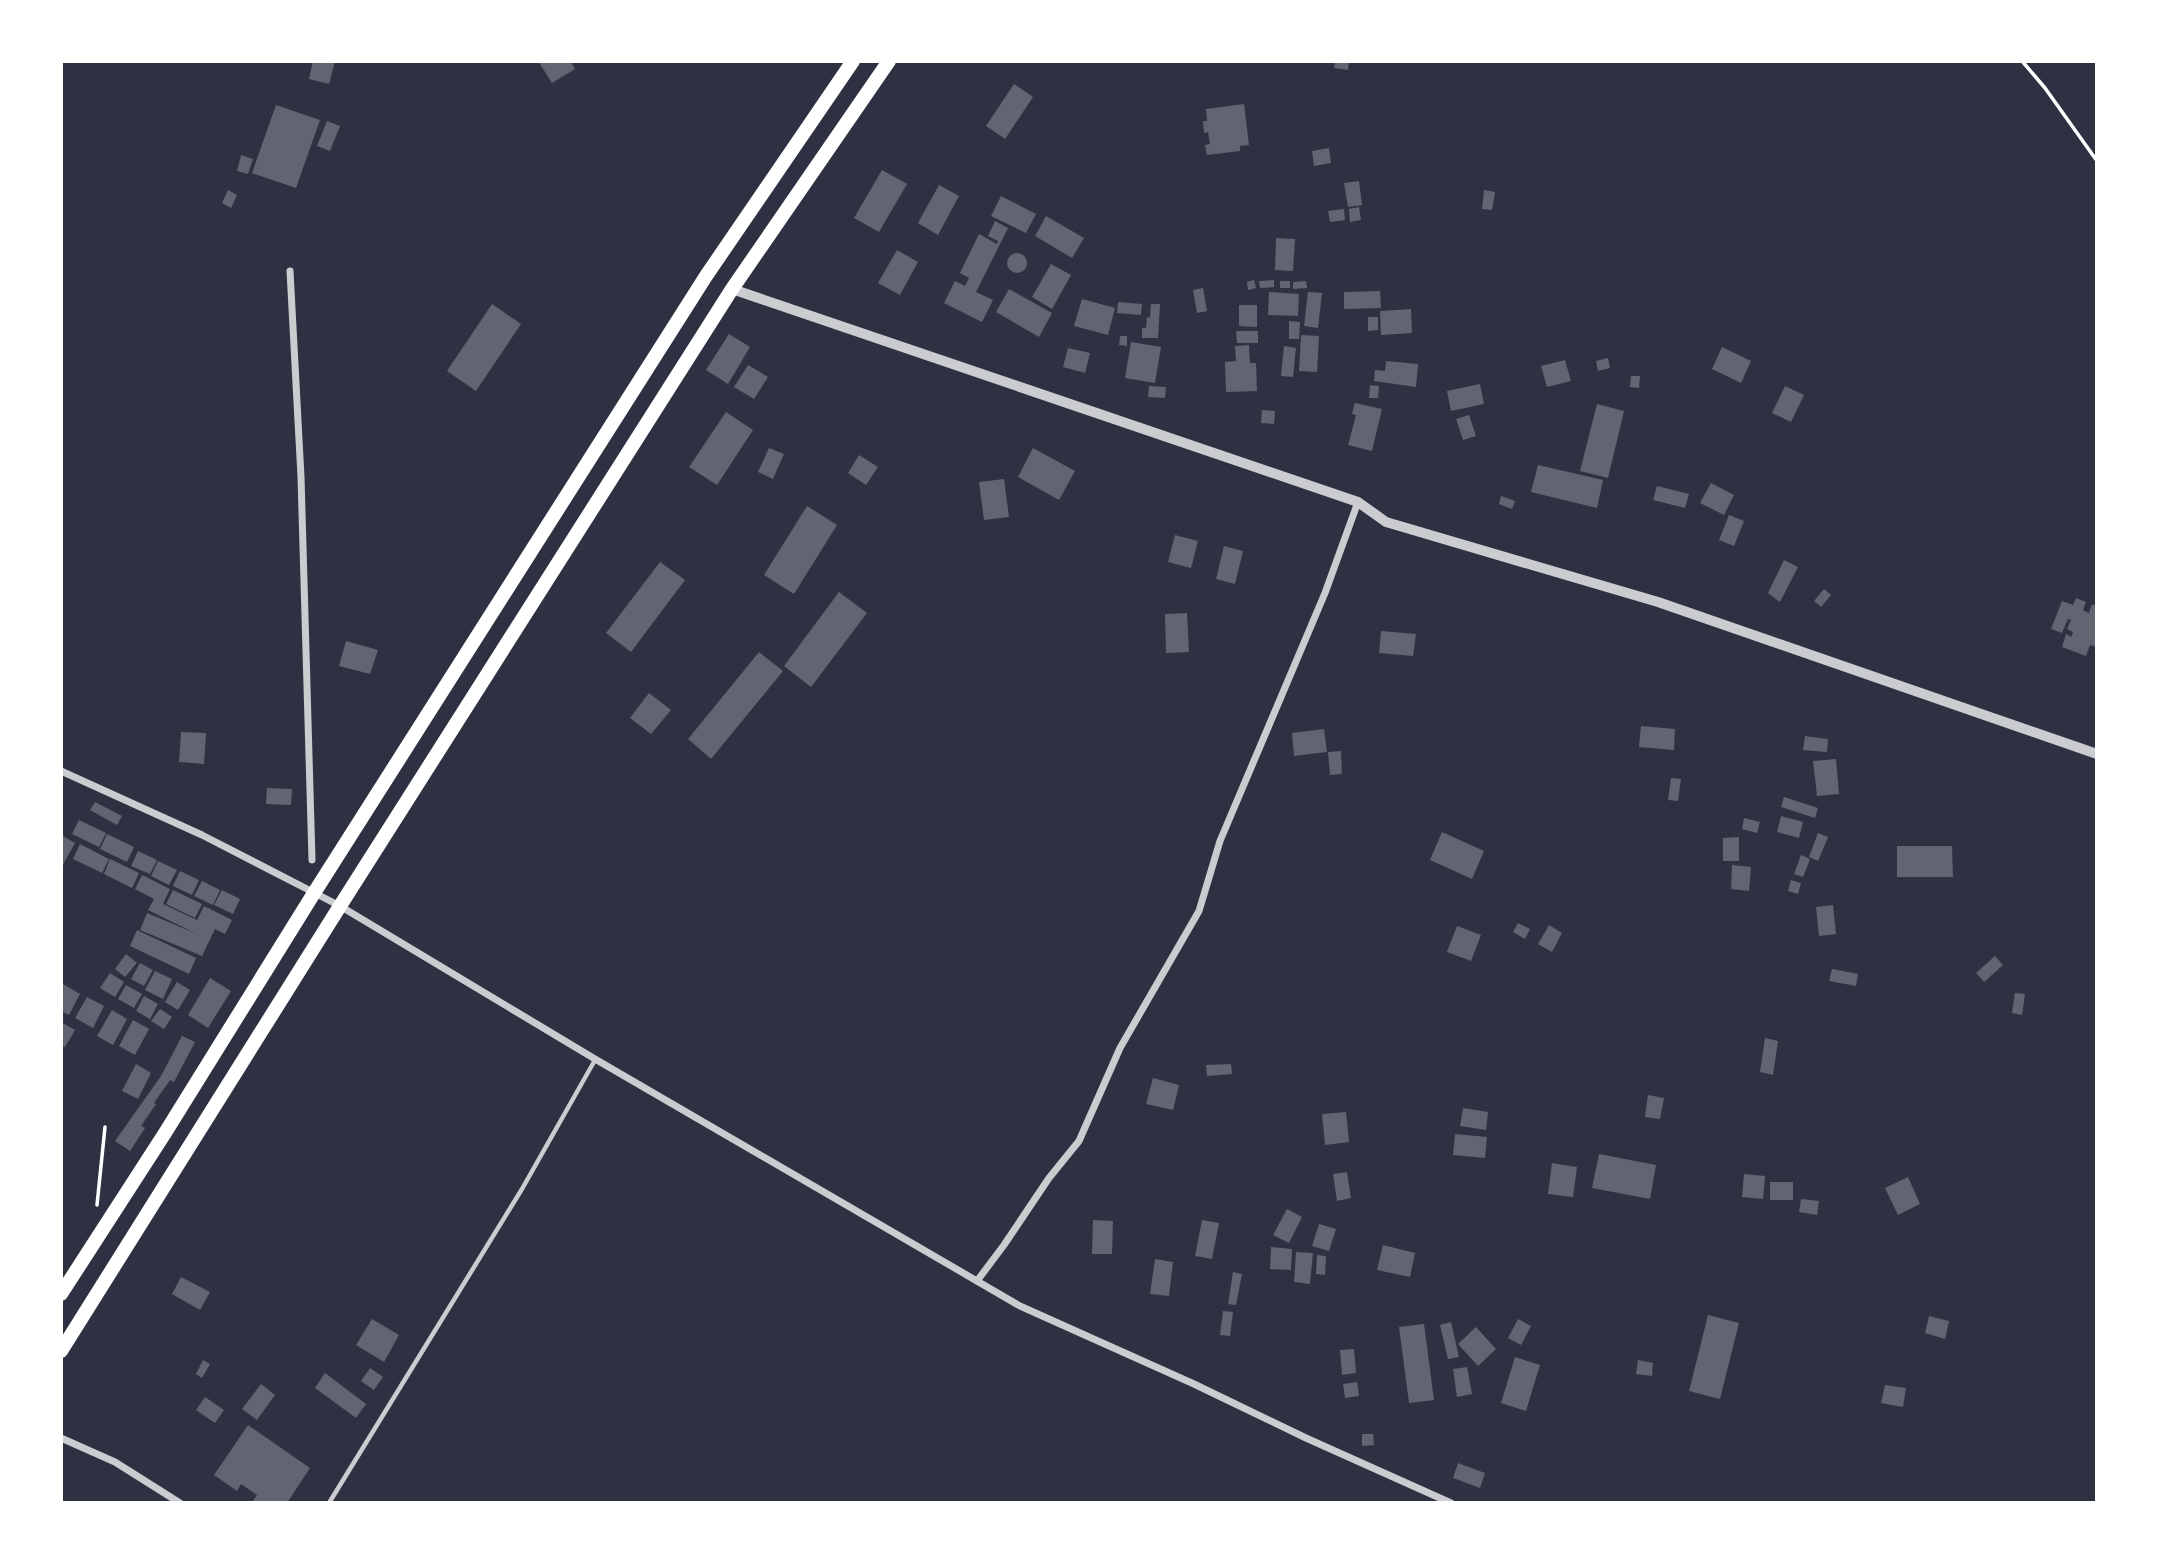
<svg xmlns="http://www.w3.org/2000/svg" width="2158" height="1564" font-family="'DejaVu Sans',sans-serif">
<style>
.building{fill:#626471}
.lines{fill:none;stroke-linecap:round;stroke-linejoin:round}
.path{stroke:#fff;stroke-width:3.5}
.service{stroke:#caccd0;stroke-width:4.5}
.minor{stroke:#caccd0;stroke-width:7}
.tertiary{stroke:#caccd0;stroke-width:10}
.primary{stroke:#fff;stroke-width:14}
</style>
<rect width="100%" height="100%" fill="#2d3142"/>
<g class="building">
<polygon points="313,61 335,61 329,84 309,79"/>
<polygon points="538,61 570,61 575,69 552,83"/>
<polygon points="1335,61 1349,61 1348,70 1334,68"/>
<polygon points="1014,84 1033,97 1005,139 986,126"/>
<polygon points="1244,104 1249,145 1240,146 1240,151 1207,155 1205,145 1210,144 1208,132 1204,133 1203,121 1207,121 1206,109"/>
<polygon points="276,105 320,120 296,188 252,173"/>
<polygon points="327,121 340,126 330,151 317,146"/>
<polygon points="1329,148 1331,163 1314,166 1312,151"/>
<polygon points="241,155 253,159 248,174 237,171"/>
<polygon points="882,170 907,184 879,232 854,218"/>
<polygon points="1359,181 1362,205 1348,207 1344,183"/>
<polygon points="939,185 959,196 938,235 918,223"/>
<polygon points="228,190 237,195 231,208 222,203"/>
<polygon points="1484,190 1495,192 1492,210 1482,209"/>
<polygon points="1001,196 1036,214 1026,233 991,216"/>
<polygon points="1359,207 1361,220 1350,222 1349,209"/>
<polygon points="1344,209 1345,220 1330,222 1328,211"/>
<polygon points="1046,216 1084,238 1072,258 1035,236"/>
<polygon points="995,221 1008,228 976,292 993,300 982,322 944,303 955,281 965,286 969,278 960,273 979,234 997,244 998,241 988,236"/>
<polygon points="1276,238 1295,239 1293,271 1275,270"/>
<polygon points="897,250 918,262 900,295 878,283"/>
<circle cx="1017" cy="263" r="10"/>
<polygon points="1051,264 1071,275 1052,309 1032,297"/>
<polygon points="1254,280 1256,288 1248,290 1247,282"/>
<polygon points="1274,280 1274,287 1260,288 1259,281"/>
<rect x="1280" y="281" width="10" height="7"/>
<polygon points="1306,281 1307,288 1293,289 1293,282"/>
<polygon points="1203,288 1207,311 1197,313 1193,290"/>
<polygon points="1009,289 1052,313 1039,337 996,312"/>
<polygon points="1380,291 1381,308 1344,309 1344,292"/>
<polygon points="1269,292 1299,294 1298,316 1268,315"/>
<polygon points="1308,292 1322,293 1318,328 1304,326"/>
<polygon points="1082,299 1115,308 1108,335 1074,326"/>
<polygon points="1118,302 1142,304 1141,315 1117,313"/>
<polygon points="492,304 521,324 476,391 447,371"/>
<polygon points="1151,304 1160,304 1158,338 1142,338 1142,328 1146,328 1147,317 1150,318"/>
<polygon points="1239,305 1257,305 1257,327 1239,326"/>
<polygon points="1411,309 1412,333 1381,335 1380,311"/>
<polygon points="1368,317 1378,317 1378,330 1368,331"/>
<polygon points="1289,321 1300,322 1299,339 1289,339"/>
<polygon points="1236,331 1258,331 1258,343 1237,343"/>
<polygon points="729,334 750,347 728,384 706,370"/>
<polygon points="1301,335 1319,336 1317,372 1299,371"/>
<polygon points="1120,336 1127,336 1127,346 1119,345"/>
<polygon points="1131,342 1161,347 1155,383 1125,378"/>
<polygon points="1249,345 1250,363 1256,363 1257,391 1226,392 1225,362 1236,361 1235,346"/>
<polygon points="1284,346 1296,348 1293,377 1281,376"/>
<polygon points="1722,347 1751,361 1741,383 1712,369"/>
<polygon points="1068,348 1090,353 1085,373 1063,367"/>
<polygon points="1608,358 1610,368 1598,371 1596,361"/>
<polygon points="1565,360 1571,381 1547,387 1541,366"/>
<polygon points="1386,361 1418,364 1416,387 1374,381 1375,370 1385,371"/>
<polygon points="748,365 768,377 754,399 734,387"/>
<polygon points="1631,376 1640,376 1639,388 1630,387"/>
<polygon points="1480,384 1484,404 1451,411 1447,391"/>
<polygon points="1370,385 1379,386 1378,398 1369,398"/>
<polygon points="1149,386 1166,387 1165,398 1148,397"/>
<polygon points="1785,386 1804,395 1791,422 1772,413"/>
<polygon points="1355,403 1382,409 1372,451 1348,445 1356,415 1352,414"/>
<polygon points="1597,404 1624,411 1608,478 1580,471"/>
<polygon points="1262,410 1275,411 1274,424 1261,423"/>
<polygon points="726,412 753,430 717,485 689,467"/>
<polygon points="1469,415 1476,436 1463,440 1456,419"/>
<polygon points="769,448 784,454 773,479 758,472"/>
<polygon points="1033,448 1075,471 1059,500 1018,477"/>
<polygon points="859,455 878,467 866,485 848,473"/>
<polygon points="1538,465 1603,480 1597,508 1531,492"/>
<polygon points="1004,479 1009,517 984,520 979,482"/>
<polygon points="1711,483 1734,495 1724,515 1700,503"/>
<polygon points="1657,486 1689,494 1685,508 1653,500"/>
<polygon points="1501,496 1515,501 1512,509 1499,504"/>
<polygon points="807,506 837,525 794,594 764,575"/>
<polygon points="1729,515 1744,521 1734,546 1719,540"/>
<polygon points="1175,535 1198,541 1191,568 1168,562"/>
<polygon points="1224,546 1243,551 1235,584 1216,579"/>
<polygon points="1784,560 1798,567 1780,602 1768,593"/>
<polygon points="660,562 685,580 631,652 606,633"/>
<polygon points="1824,589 1831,595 1821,607 1814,601"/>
<polygon points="839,592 867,613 811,687 784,666"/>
<polygon points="2076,598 2086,602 2083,610 2089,613 2092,604 2097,606 2097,647 2090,645 2086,656 2062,647 2066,634 2071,637 2073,632 2067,629 2071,620 2068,619 2062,633 2051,629 2062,601 2073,605"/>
<polygon points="1187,613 1189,652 1166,653 1165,614"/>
<polygon points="1381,631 1416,634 1413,656 1379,653"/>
<polygon points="346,641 378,650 370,674 339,666"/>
<polygon points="759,652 783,671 711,759 688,739"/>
<polygon points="649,693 671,710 651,734 630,718"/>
<polygon points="1641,726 1675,729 1674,750 1639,747"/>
<polygon points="1324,729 1327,752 1294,756 1292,733"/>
<polygon points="181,732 206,733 204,764 179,762"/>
<polygon points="1805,736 1828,739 1827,752 1803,750"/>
<polygon points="1341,751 1342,774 1330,775 1328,752"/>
<polygon points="1836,759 1839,794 1817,796 1813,761"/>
<polygon points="1671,778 1681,779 1678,801 1668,800"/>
<polygon points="267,788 292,789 291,805 266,804"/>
<polygon points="1784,797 1818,808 1815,818 1781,807"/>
<polygon points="95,802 122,816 117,825 90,810"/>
<polygon points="1781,816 1803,822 1799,838 1777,832"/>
<polygon points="1744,818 1760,822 1757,833 1742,829"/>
<polygon points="79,820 106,833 99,847 72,834"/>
<polygon points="1442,832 1484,851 1472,879 1430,860"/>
<polygon points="1818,833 1828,837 1818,861 1809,857"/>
<polygon points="107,834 134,847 127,862 100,849"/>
<polygon points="63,836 75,843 61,868 61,839"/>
<polygon points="1739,837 1739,861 1723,861 1723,838"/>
<polygon points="80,844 109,859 102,873 73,859"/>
<polygon points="1897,846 1952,846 1953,877 1897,877"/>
<polygon points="138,851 157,860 150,874 131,866"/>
<polygon points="1801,855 1810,859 1803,877 1794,874"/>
<polygon points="110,859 139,873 132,888 104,874"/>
<polygon points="158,861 177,870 169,885 151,876"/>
<polygon points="1732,865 1751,867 1749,891 1731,889"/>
<polygon points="180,871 199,880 192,895 173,886"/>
<polygon points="142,875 170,889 163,904 197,920 204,906 232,920 225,934 215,929 202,956 140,930 147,913 197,934 148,910 154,899 135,889"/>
<polygon points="1791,880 1801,883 1798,894 1788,891"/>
<polygon points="202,881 220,890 213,905 194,896"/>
<polygon points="173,890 202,904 195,918 166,904"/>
<polygon points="222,890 240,899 233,914 214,905"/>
<polygon points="1833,905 1836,934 1819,936 1816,907"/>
<polygon points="1518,923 1530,929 1525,939 1513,932"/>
<polygon points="1549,925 1562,933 1552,952 1538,944"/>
<polygon points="1457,926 1481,935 1471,961 1447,952"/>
<polygon points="137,930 196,958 189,974 130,946"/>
<polygon points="126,954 137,963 125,977 115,969"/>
<polygon points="1995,956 2003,965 1984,982 1976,973"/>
<polygon points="140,963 153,970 144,986 131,979"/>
<polygon points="1832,969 1858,974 1856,986 1829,981"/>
<polygon points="155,971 172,979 163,999 145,990"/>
<polygon points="110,973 124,982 115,997 100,988"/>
<polygon points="210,978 231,991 208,1028 188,1015"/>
<polygon points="177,982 190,990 178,1010 165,1002"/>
<polygon points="63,984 80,994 69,1015 61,1011"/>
<polygon points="126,985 142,994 134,1008 118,999"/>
<polygon points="2015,993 2025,994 2022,1015 2012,1013"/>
<polygon points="144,996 158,1004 150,1019 136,1011"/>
<polygon points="87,997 104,1006 93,1028 75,1018"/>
<polygon points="160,1009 172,1017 164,1029 151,1021"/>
<polygon points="112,1010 127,1019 113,1045 97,1036"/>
<polygon points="133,1020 149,1029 135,1055 119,1046"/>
<polygon points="61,1022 75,1030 65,1047 61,1045"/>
<polygon points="182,1036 195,1042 174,1082 170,1080 154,1103 156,1104 141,1126 145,1128 130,1151 115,1141 161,1076"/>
<polygon points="1765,1038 1778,1041 1773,1075 1760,1072"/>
<polygon points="136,1064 151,1073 138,1099 122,1091"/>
<polygon points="1231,1064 1232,1074 1207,1076 1206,1065"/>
<polygon points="1153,1078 1179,1085 1173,1110 1146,1104"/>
<polygon points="1648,1095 1664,1098 1660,1119 1645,1117"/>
<polygon points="1463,1108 1488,1112 1486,1130 1460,1126"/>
<polygon points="1346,1112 1349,1142 1325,1145 1322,1114"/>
<polygon points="1455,1134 1487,1137 1485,1158 1453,1155"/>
<polygon points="1599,1154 1656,1165 1650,1199 1592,1188"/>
<polygon points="1552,1163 1577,1167 1573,1197 1548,1194"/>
<polygon points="1347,1172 1351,1198 1337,1201 1333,1174"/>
<polygon points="1744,1174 1765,1176 1763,1199 1742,1197"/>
<polygon points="1908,1177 1920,1204 1898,1215 1885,1188"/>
<rect x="1770" y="1182" width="23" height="18"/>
<polygon points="1801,1199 1819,1201 1817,1215 1799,1212"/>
<polygon points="1287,1209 1302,1217 1289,1243 1273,1235"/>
<polygon points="1093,1220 1113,1221 1112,1254 1092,1254"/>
<polygon points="1202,1220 1219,1223 1212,1259 1195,1256"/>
<polygon points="1319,1224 1336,1229 1329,1251 1312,1246"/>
<polygon points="1383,1245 1415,1253 1410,1277 1377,1270"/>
<polygon points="1271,1247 1292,1249 1291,1270 1270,1269"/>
<polygon points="1296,1252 1313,1253 1310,1284 1294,1282"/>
<polygon points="1317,1255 1326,1256 1325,1275 1316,1274"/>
<polygon points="1155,1259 1173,1262 1169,1296 1150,1294"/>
<polygon points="1233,1272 1242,1274 1236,1305 1228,1304"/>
<polygon points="181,1277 210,1292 200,1310 172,1294"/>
<polygon points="1223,1311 1233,1312 1230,1336 1220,1335"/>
<polygon points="1708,1315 1739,1323 1720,1399 1689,1391"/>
<polygon points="1929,1316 1949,1321 1945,1339 1925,1333"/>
<polygon points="372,1319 399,1335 384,1362 356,1345"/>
<polygon points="1518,1319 1531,1326 1521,1345 1508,1338"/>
<polygon points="1451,1322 1459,1357 1448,1359 1440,1325"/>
<polygon points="1424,1324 1434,1400 1409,1403 1399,1327"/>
<polygon points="1476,1327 1496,1349 1478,1366 1458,1344"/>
<polygon points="1354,1349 1356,1373 1342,1375 1340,1350"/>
<polygon points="1515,1357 1540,1365 1526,1411 1501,1403"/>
<polygon points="203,1360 210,1364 202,1378 196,1374"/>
<polygon points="1638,1360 1653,1363 1652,1376 1636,1374"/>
<polygon points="1467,1367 1472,1394 1457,1397 1453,1369"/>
<polygon points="370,1368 383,1377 374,1390 361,1381"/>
<polygon points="325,1373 366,1404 356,1418 315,1388"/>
<polygon points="1357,1382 1359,1396 1345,1398 1343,1384"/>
<polygon points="261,1384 275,1395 257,1420 242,1409"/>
<polygon points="1885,1385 1906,1388 1903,1407 1881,1403"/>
<polygon points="205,1397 224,1410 215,1423 196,1410"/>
<polygon points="248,1425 310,1468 287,1503 252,1503 257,1495 241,1484 237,1491 214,1475"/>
<polygon points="1362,1434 1373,1434 1374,1445 1362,1446"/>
<polygon points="1458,1463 1485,1473 1480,1488 1453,1478"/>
</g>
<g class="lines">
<g class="path">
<polyline points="2022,61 2045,88 2097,161"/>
<polyline points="97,1205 105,1127"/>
</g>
<polyline class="service" points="329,1503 522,1189 595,1060"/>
<g class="minor">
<polyline points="290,271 301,477 312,860"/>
<polyline points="61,771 202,835 340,906 595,1059 1020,1306 1194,1384 1306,1438 1451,1503"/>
<polyline points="977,1281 1004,1245 1049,1178 1079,1141 1120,1048 1199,911 1220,841 1325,593 1358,502"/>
<polyline points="61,1438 115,1462 180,1503"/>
</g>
<polyline class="tertiary" points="732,289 1358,502 1386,522 1658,602 2097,754"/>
<g class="primary">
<polyline points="61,1294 165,1133 314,893 706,276 853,61"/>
<polyline points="61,1351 340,906 732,289 889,61"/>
</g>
</g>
<rect width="2158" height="1564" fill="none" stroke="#ffffff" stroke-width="126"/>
</svg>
